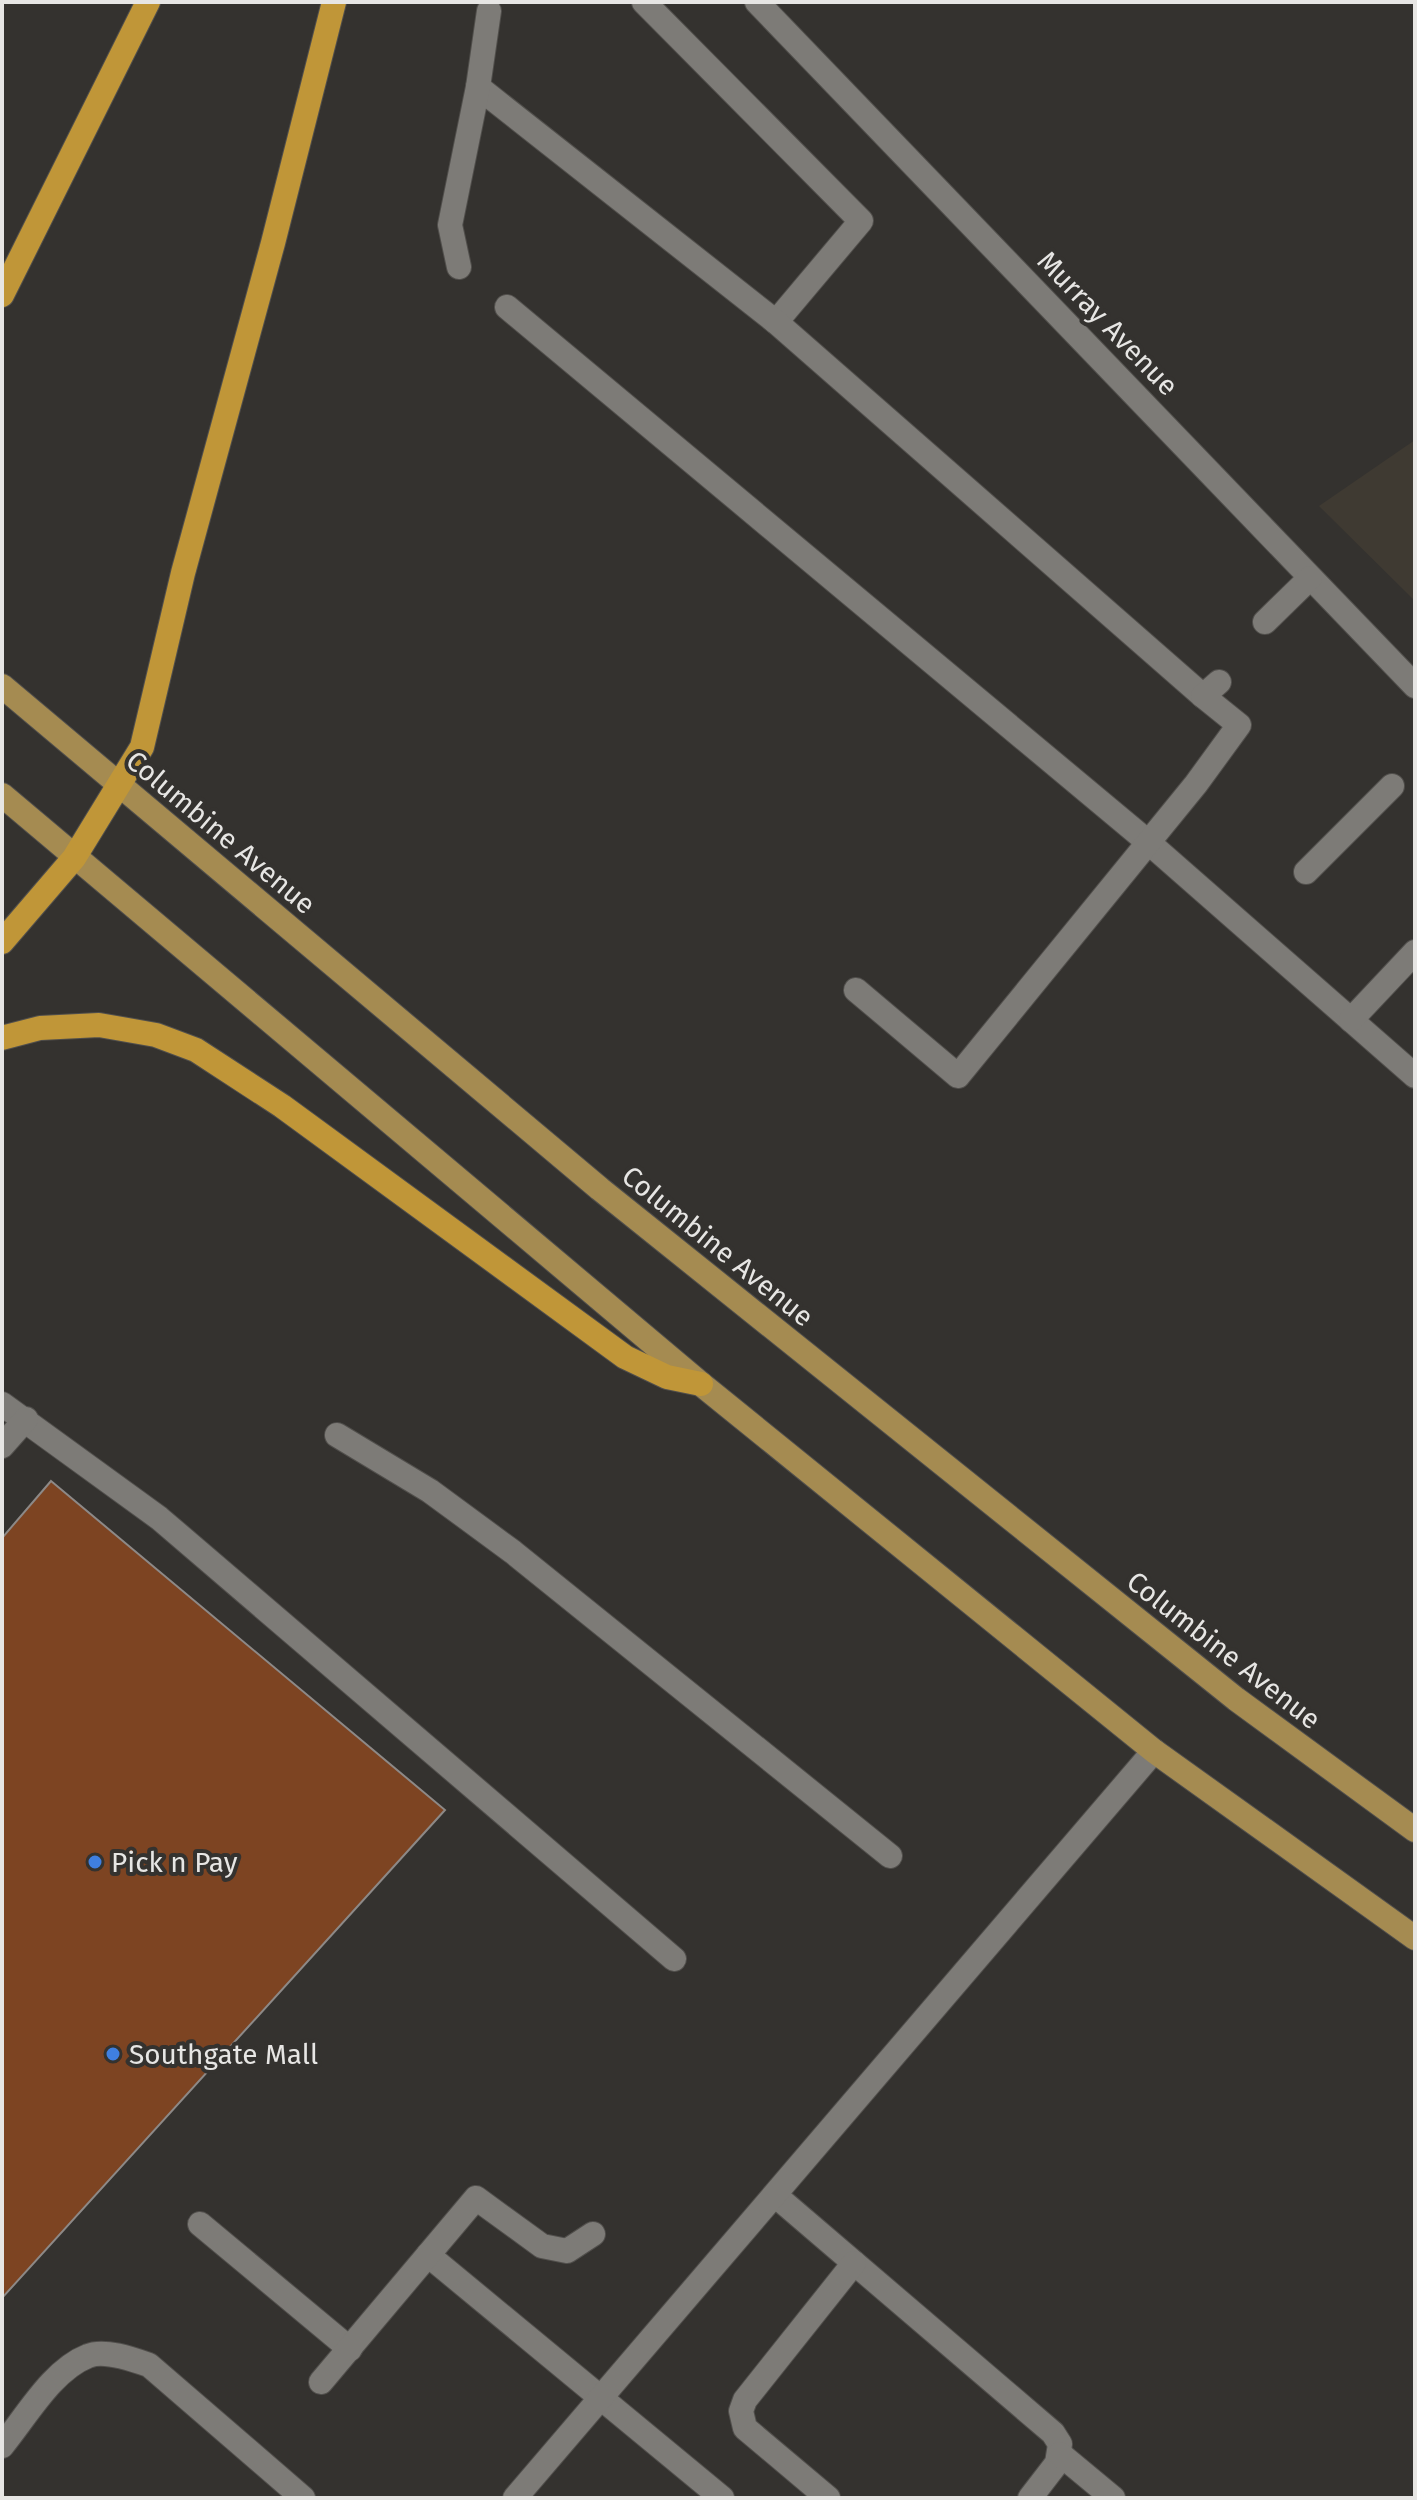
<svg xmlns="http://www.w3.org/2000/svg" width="1417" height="2500" font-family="'Fira Sans',sans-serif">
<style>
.built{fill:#3f3a32}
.building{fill:#7d4422;stroke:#8d8987;stroke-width:2}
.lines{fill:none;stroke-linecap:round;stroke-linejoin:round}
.minor-casing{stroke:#514f4c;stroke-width:26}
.major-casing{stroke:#514f4c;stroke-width:26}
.highway-casing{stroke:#514f4c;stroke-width:26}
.minor{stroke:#7d7b77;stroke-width:24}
.major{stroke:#a58b51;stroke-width:24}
.highway{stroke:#c09638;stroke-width:24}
.shop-dot{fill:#3f7fe0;stroke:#34322f;stroke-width:3}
.labels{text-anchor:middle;stroke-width:8;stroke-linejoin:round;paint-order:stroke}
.street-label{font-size:28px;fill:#e7e6e4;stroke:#34322f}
.poi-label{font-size:28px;fill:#e7e6e4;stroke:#34322f;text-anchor:start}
</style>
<rect width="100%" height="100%" fill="#34322f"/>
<polygon class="built" points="1415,440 1415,601 1319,506"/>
<polygon class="building" points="51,1481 445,1810 2,2298 2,1538"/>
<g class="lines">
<g class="minor-casing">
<g id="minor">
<polyline points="644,2 861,221 776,322"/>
<polyline points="757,2 1415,686"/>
<polyline points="478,87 776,322 1203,696"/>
<polyline points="459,267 450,225 478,87 489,11"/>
<polyline points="507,307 1148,842 1415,1076"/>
<polyline points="1265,622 1310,578"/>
<polyline points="1306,872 1392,786"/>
<polyline points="856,990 958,1076 1196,784 1239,725 1203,696 1219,682"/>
<polyline points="1351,1020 1415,952"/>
<polyline points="2,1404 159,1518 674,1959"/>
<polyline points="337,1435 430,1491 513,1552 890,1856"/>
<polyline points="2,1446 26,1419"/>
<polyline points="776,2196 1053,2433 1060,2444 1057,2463 1030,2498"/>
<polyline points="200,2224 350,2349"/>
<polyline points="428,2255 722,2498"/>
<polyline points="321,2382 476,2198 542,2246 567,2251 593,2234"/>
<path d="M 2,2446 C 26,2417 52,2370 88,2356 C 104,2349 132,2359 149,2365 L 303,2498"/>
<polyline points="1060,2454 1113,2498"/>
<polyline points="515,2498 1154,1751"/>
<polyline points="828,2498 745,2428 741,2411 745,2400 854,2263"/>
</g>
</g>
<g class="major-casing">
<g id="major">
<polyline points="2,686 600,1189 1236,1699 1415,1830"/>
<polyline points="2,795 701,1384 1154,1751 1415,1938"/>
</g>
</g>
<g class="highway-casing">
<g id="highway">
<polyline points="2,295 148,2"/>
<polyline points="2,942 74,858 142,747 183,573 273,243 334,2"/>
<polyline points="2,1038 40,1028 99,1025 156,1035 196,1050 282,1106 625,1357 667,1377 701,1384"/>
</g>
</g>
<use href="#minor" class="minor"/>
<use href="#major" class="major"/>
<use href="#highway" class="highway"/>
</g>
<g class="shop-dot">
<circle cx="95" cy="1862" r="8"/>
<circle cx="113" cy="2054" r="8"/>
</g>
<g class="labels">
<g class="street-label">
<text transform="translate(1108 323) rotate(46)" y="10">Murray Avenue</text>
<text transform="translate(221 832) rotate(40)" y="10">Columbine Avenue</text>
<text transform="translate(718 1246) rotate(39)" y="10">Columbine Avenue</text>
<text transform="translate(1224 1650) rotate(38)" y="10">Columbine Avenue</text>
</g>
<g class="poi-label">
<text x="111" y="1872">Pick n Pay</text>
<text x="129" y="2064">Southgate Mall</text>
</g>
</g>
<rect width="1417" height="2500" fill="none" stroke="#e7e6e4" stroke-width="8"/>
</svg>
